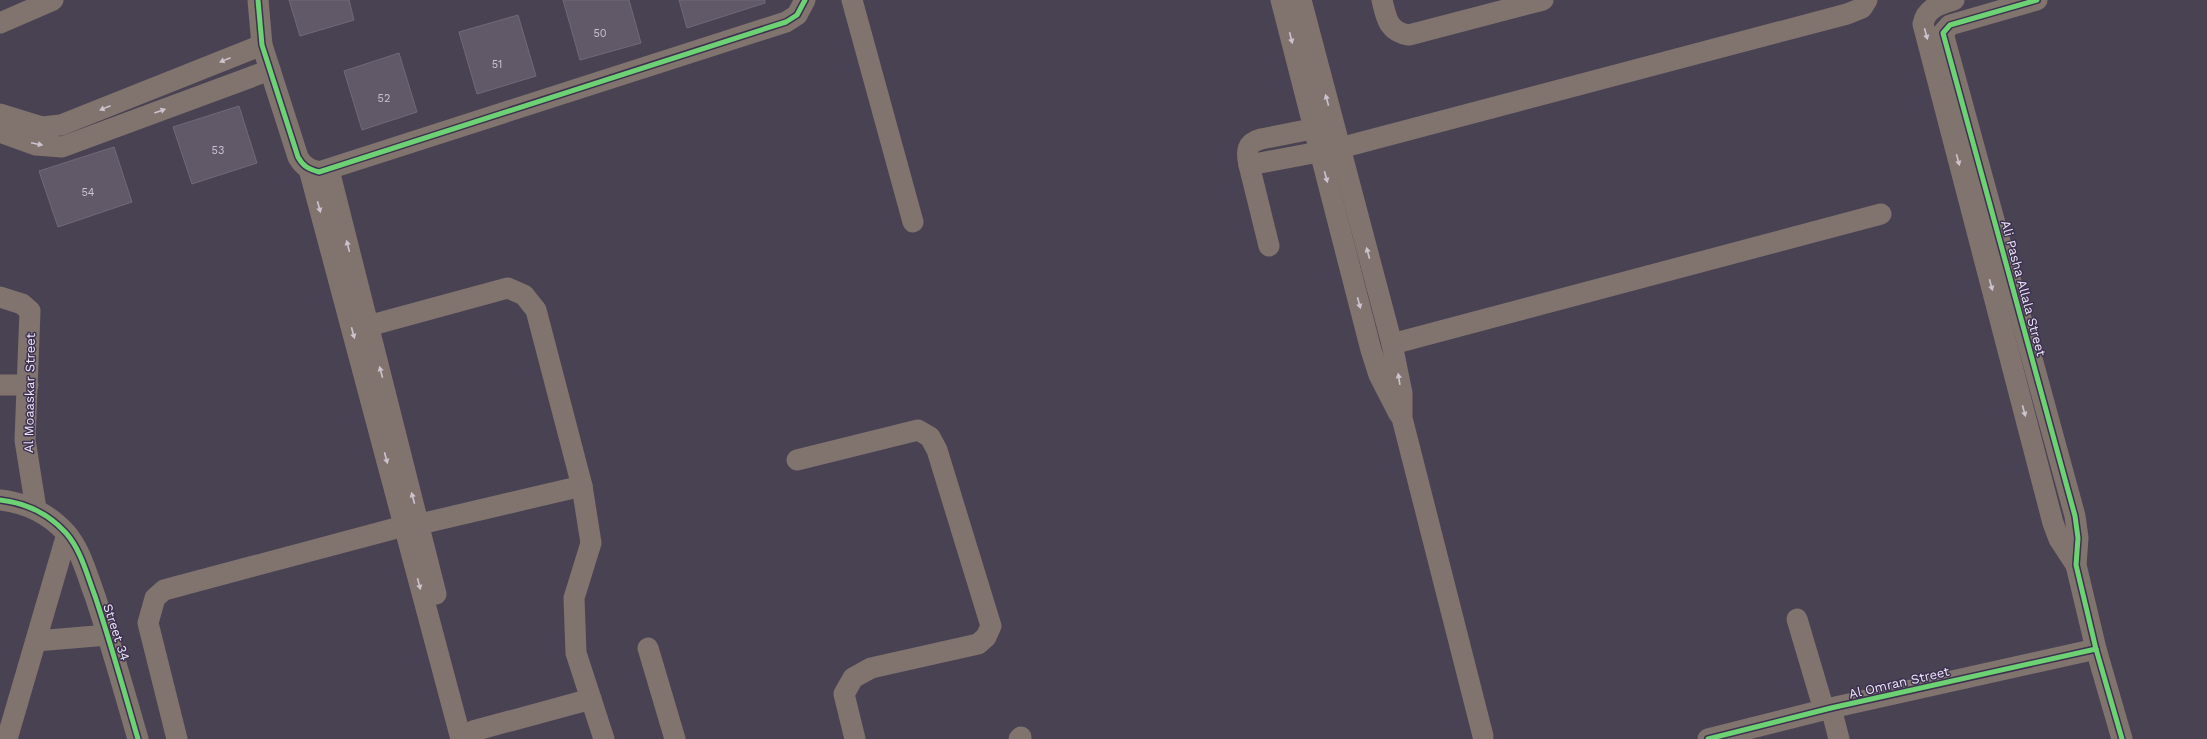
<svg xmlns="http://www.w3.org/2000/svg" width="2207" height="739" font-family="'Work Sans',sans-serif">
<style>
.building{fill:#625968;stroke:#716977}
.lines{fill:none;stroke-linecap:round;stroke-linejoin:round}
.minor{stroke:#81746e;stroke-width:21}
.cycleway-casing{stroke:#3d314f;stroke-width:8}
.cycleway{stroke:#6cd273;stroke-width:5}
.oneway{fill:#ccc3cf}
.labels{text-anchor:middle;stroke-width:3;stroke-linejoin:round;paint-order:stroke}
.number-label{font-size:11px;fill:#cac2d5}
.street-label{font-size:13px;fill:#ece5f9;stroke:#3d314f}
</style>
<rect width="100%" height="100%" fill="#494253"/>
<g class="building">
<polygon points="289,0 349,0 354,20 300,36"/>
<polygon points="563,0 629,0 641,43 580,60"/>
<polygon points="679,0 765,0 765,3 687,28"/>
<polygon points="518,15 536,76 477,94 459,32"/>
<polygon points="399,53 417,112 362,130 344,71"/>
<polygon points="239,106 257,163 192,184 173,127"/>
<polygon points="114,147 132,202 58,227 39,171"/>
</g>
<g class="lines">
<g class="minor">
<path d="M 258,0 L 262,45 L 298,157 C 303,166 308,169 319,172 L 786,22 L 797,15 L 805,0"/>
<polyline points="852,0 913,222"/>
<polyline points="1281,0 1371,350 1379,375 1399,414"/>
<polyline points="1301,0 1392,344 1402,393 1402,418 1483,736"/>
<path d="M 1382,0 C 1386,17 1388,32 1409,35 L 1543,0"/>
<path d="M 1954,0 C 1940,4 1926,8 1923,24 L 2053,523 L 2059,539 L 2076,565"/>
<polyline points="2037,0 1950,25 1943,33 2075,516 2078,538 2076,565 2096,649 2122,739"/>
<polyline points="0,23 53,0"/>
<polyline points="0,114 42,127 61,125 262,45"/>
<polyline points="0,132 36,145 62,147 270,70"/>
<polyline points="1249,165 1340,148 1847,14 1862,8 1867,0"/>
<polyline points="309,169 461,739"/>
<polyline points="329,170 436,594"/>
<path d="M 1269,246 L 1249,165 C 1246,152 1246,143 1261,139 L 1327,126"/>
<polyline points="0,297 22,304 30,311 25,440 36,509"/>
<polyline points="368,326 508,288 524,295 536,310 582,486 591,543 574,598 576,653 604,739"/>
<polyline points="1392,344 1881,214"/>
<polyline points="0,385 28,385"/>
<polyline points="797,460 918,430 930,437 937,450 991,626 986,637 978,644 871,668 853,678 844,694 855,739"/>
<path d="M 0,500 C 26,503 48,513 66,533 C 81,550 87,575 95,596 C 111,644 124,691 138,739"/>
<polyline points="420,524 582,486"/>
<polyline points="1797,619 1824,710"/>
<polyline points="36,641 108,635"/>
<polyline points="648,648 675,739"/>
<polyline points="1831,708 1839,739"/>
<polyline points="473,731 591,699"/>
<polyline points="7,739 67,534"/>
<polyline points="177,739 148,623 155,598 164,590 404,526"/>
<polyline points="1019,739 1021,737"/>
<polyline points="1708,739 1831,708 2096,649"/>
</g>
<g class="cycleway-casing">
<g id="cycleway">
<path d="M 258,0 L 262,45 L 298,157 C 303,166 308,169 319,172 L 786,22 L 797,15 L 805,0"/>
<polyline points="2037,0 1950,25 1943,33 2075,516 2078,538 2076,565 2096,649 2122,739"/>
<path d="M 0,500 C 26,503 48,513 66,533 C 81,550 87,575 95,596 C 111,644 124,691 138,739"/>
<polyline points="1708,739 1831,708 2096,649"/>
</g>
</g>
<use href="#cycleway" class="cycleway"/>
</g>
<defs><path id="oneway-solid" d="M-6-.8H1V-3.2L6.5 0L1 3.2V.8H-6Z"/></defs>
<g class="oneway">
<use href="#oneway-solid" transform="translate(1926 34) rotate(75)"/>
<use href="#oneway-solid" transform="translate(1291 38) rotate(76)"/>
<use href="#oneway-solid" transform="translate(225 60) rotate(158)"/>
<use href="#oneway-solid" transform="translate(1327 100) rotate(-105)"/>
<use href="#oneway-solid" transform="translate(105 108) rotate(158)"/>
<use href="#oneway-solid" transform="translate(160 111) rotate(-20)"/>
<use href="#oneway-solid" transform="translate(37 144) rotate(12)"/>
<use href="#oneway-solid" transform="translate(1958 160) rotate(75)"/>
<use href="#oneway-solid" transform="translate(1326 177) rotate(75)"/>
<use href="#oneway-solid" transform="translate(319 207) rotate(75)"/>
<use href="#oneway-solid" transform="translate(348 246) rotate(-104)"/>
<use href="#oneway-solid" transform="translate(1368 253) rotate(-105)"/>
<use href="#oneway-solid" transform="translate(1991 285) rotate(75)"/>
<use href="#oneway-solid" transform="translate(1359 303) rotate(75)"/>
<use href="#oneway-solid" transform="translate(353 333) rotate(75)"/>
<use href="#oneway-solid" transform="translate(381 372) rotate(-105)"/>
<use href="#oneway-solid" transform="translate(1399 379) rotate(-99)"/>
<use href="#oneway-solid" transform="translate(2024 411) rotate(75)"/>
<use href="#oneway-solid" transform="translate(386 458) rotate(75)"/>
<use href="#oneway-solid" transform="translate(413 498) rotate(-105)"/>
<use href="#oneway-solid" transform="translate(419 584) rotate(75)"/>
</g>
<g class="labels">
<g class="number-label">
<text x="600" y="37">50</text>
<text x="497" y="68">51</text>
<text x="384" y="102">52</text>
<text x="218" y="154">53</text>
<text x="88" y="196">54</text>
</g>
<g class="street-label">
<text transform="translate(2024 288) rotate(75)" y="5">Ali Pasha Allala Street</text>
<text transform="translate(29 393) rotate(-89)" y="5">Al Moaaskar Street</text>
<text transform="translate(117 632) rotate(72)" y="5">Street 34</text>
<text transform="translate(1899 682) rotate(-13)" y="5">Al Omran Street</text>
</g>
</g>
</svg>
